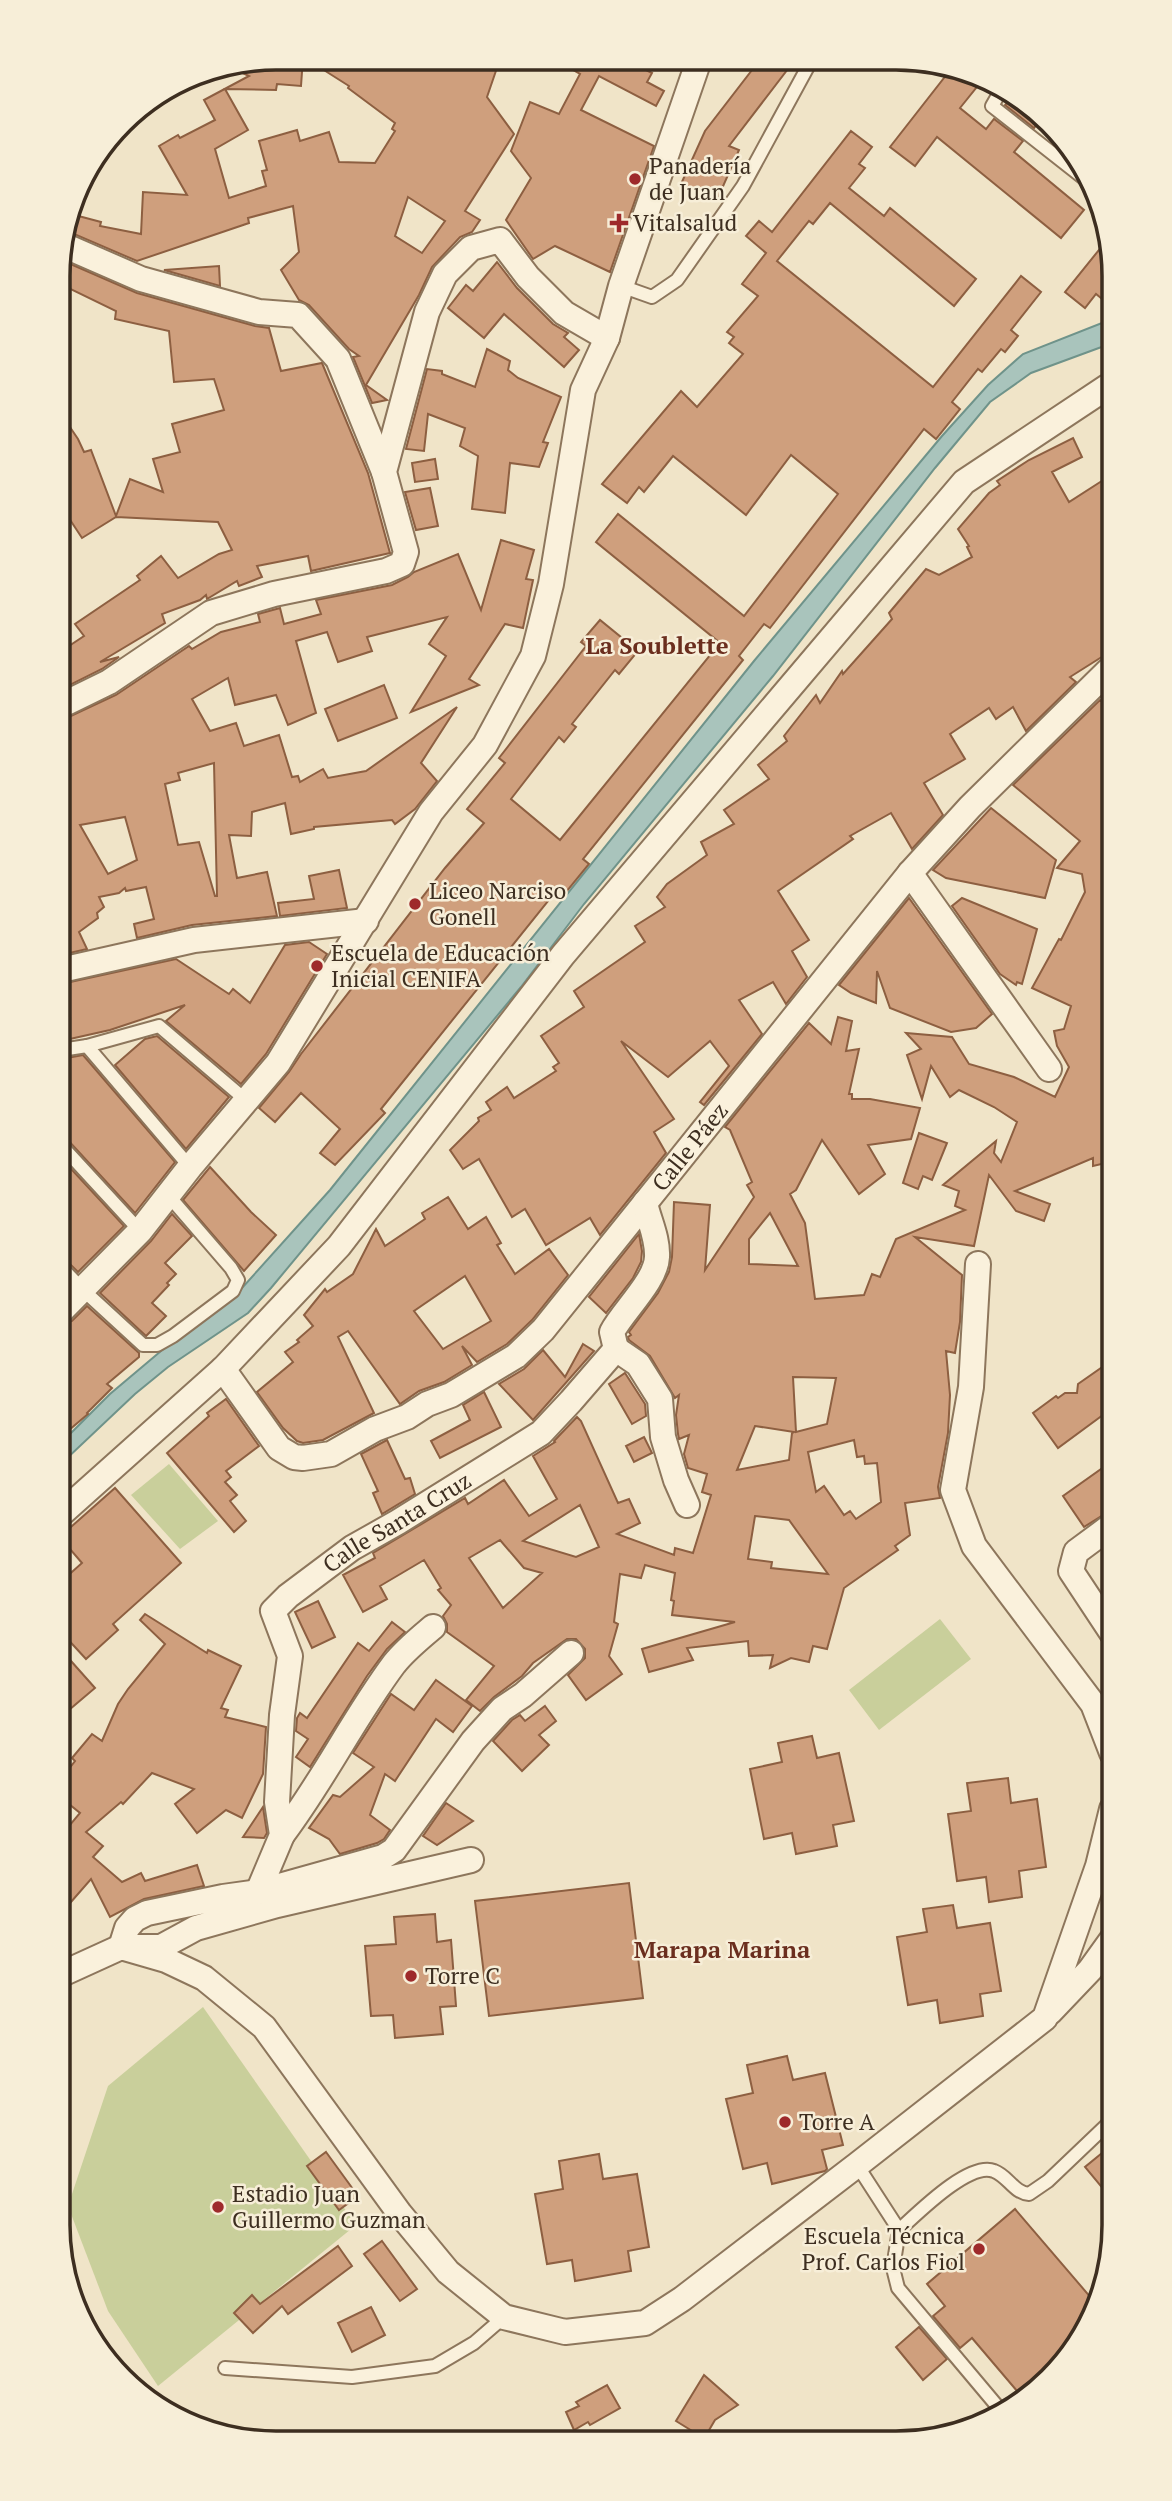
<svg xmlns="http://www.w3.org/2000/svg" width="1172" height="2501" font-family="'PT Serif',serif">
<style>
.green{fill:#c9cf9b}
.water{fill:#a9c4bc;stroke:#6f938a;stroke-width:2}
.building{fill:#cf9f7d;stroke:#8d5f41;stroke-width:2;fill-rule:evenodd}
.lines{fill:none;stroke-linecap:round;stroke-linejoin:round}
.service-casing{stroke:#8d765c;stroke-width:16}
.minor-casing{stroke:#8d765c;stroke-width:28}
.service{stroke:#faf1dc;stroke-width:12}
.minor{stroke:#faf1dc;stroke-width:24}
.poi-dot{fill:#9e2a2b;stroke:#f7eed8;stroke-width:2.5}
.labels{text-anchor:middle;stroke-width:5;stroke-linejoin:round;paint-order:stroke}
.poi-label{font-size:23px;fill:#3d2e20;stroke:#f7eed8;text-anchor:start}
.street-label{font-size:23px;fill:#3d2e20;stroke:#f7eed8}
.neighbourhood-label{font-size:24px;font-weight:bold;fill:#6b2e1e;stroke:#f7eed8}
.rim{fill:none;stroke:#3d2e20;stroke-width:3.5}
</style>
<rect width="100%" height="100%" fill="#f0e4c8"/>
<g class="green">
<polygon points="169,1464 218,1521 180,1549 131,1495"/>
<polygon points="940,1619 971,1659 879,1730 849,1690"/>
<polygon points="203,2007 356,2225 158,2386 108,2311 68,2206 108,2086"/>
</g>
<polygon class="water" points="1107,321 1107,345 1031,373 990,402 935,468 773,676 584,904 521,987 271,1288 248,1313 168,1367 135,1394 62,1463 62,1442 110,1394 161,1351 233,1298 330,1190 754,661 942,436 988,385 1023,354"/>
<g class="building">
<path d="M 276,58 L 303,58 L 301,86 L 277,84 L 276,90 L 225,89 L 248,130 L 215,149 L 229,198 L 266,186 L 262,171 L 267,170 L 259,141 L 297,130 L 300,141 L 329,132 L 339,162 L 375,163 L 395,131 L 392,129 L 395,123 L 348,88 L 349,86 L 305,58 L 500,59 L 487,97 L 514,134 L 465,211 L 480,220 L 472,232 L 460,237 L 432,267 L 419,295 L 366,385 L 387,400 L 372,403 L 353,357 L 359,356 L 349,349 L 309,305 L 299,300 L 281,270 L 299,252 L 293,206 L 248,218 L 249,223 L 137,261 L 67,231 L 71,214 L 101,222 L 100,226 L 141,234 L 143,192 L 187,195 L 159,146 L 178,135 L 180,138 L 215,120 L 204,100 L 249,76 L 230,67 ZM 408,197 L 445,221 L 422,253 L 395,236 Z"/>
<polygon points="554,59 639,60 636,65 652,73 647,82 664,91 656,106 599,76 581,110 654,146 610,272 555,246 533,259 506,220 531,178 511,151 530,102 559,114 580,74"/>
<polygon points="759,61 794,61 729,146 739,150 717,200 681,184 705,131"/>
<polygon points="951,69 980,83 960,108 986,129 994,119 1023,141 1014,152 1084,210 1061,238 937,137 915,166 890,147"/>
<polygon points="1011,98 1043,116 1034,128 1005,105"/>
<polygon points="851,131 872,147 859,164 865,168 849,188 884,216 890,208 976,279 954,306 830,203 813,224 809,221 777,261 933,387 1021,276 1041,292 1011,330 1018,336 1005,352 1001,349 982,372 978,369 952,402 960,409 936,439 924,429 770,628 764,624 739,656 743,660 583,859 589,864 567,891 560,886 381,1109 385,1113 335,1165 320,1153 340,1129 301,1093 275,1122 259,1108 289,1072 301,1054 445,868 484,823 467,809 505,763 499,758 586,646 581,642 600,620 638,651 619,674 615,670 572,724 576,727 564,742 559,737 511,799 560,840 720,643 596,542 618,514 744,616 838,494 791,455 746,515 673,456 644,492 639,487 627,503 602,484 681,391 697,407 743,354 729,343 734,337 727,332 758,296 742,284 766,253 746,236 759,221 772,232"/>
<polygon points="1107,240 1107,303 1096,294 1085,308 1065,292"/>
<polygon points="59,259 137,293 255,326 269,328 281,371 322,363 368,473 390,553 311,571 308,556 257,566 262,577 239,586 237,581 207,599 206,595 200,600 162,614 165,623 100,662 119,657 102,669 60,690 60,652 84,636 75,624 140,580 137,576 161,556 178,578 219,554 232,550 218,522 116,517 82,538 59,503 59,411 78,439 84,452 91,450 116,516 130,479 163,492 153,459 180,452 172,424 224,410 214,379 174,382 169,331 115,319 116,311 58,283"/>
<polygon points="497,262 517,288 553,324 568,333 564,337 579,350 564,367 504,314 484,338 448,308 466,285 473,291"/>
<polygon points="219,266 220,286 164,270"/>
<polygon points="487,349 510,361 508,370 518,378 561,397 543,442 548,443 539,467 510,463 505,513 472,509 478,456 460,446 465,428 428,414 424,451 406,449 427,369 442,371 442,374 475,387"/>
<polygon points="1073,438 1082,457 1052,472 1069,502 1108,477 1108,653 1070,677 1076,682 1026,731 1013,707 996,719 989,708 950,734 965,759 924,783 943,815 912,849 891,813 850,836 853,839 778,891 809,940 792,951 807,977 786,1004 773,982 739,1000 762,1034 704,1105 700,1102 729,1066 710,1041 668,1077 621,1041 674,1119 654,1132 666,1153 600,1235 590,1218 546,1245 525,1209 512,1217 479,1159 463,1169 450,1150 479,1121 478,1118 491,1110 486,1102 507,1087 514,1098 556,1071 553,1067 559,1063 541,1036 584,1007 574,991 645,942 635,926 665,907 657,897 667,884 707,855 701,842 734,824 724,810 769,779 758,765 787,741 784,736 816,695 820,703 842,671 843,674 892,619 889,613 926,569 939,575 972,557 967,547 969,546 958,529 989,493 1000,485 997,481 1029,460"/>
<polygon points="435,459 438,479 415,482 412,463"/>
<polygon points="430,488 438,526 416,530 405,492"/>
<path d="M 501,540 L 534,550 L 526,579 L 533,580 L 523,628 L 505,624 L 469,679 L 479,685 L 411,712 L 446,656 L 429,644 L 447,617 L 367,637 L 372,651 L 338,662 L 327,632 L 296,641 L 316,713 L 288,725 L 276,695 L 235,705 L 228,678 L 192,699 L 210,731 L 236,723 L 244,746 L 279,735 L 292,777 L 298,776 L 300,782 L 323,769 L 328,778 L 366,771 L 457,707 L 421,763 L 437,781 L 415,809 L 395,824 L 392,820 L 314,827 L 314,829 L 291,834 L 285,803 L 252,812 L 251,836 L 229,835 L 237,878 L 267,872 L 277,916 L 192,925 L 137,938 L 134,924 L 154,919 L 146,887 L 126,891 L 125,888 L 119,893 L 99,897 L 104,907 L 97,913 L 98,918 L 79,932 L 87,949 L 61,955 L 60,721 L 116,695 L 189,646 L 192,649 L 221,632 L 260,622 L 258,614 L 280,608 L 284,624 L 321,614 L 316,600 L 392,585 L 408,577 L 414,572 L 458,554 L 481,610 ZM 214,763 L 217,896 L 215,896 L 199,842 L 178,845 L 165,784 L 180,780 L 178,773 ZM 125,817 L 137,860 L 108,874 L 80,825 Z"/>
<polygon points="384,685 397,718 338,741 325,709"/>
<path d="M 1100,700 L 1108,706 L 1109,907 L 1105,921 L 1109,936 L 1110,1162 L 1093,1166 L 1093,1158 L 1015,1191 L 1050,1204 L 1044,1221 L 1016,1211 L 989,1175 L 974,1246 L 915,1237 L 962,1275 L 960,1322 L 955,1353 L 946,1351 L 950,1395 L 948,1433 L 938,1487 L 940,1498 L 905,1503 L 910,1535 L 895,1546 L 898,1550 L 844,1588 L 827,1649 L 813,1646 L 809,1662 L 791,1658 L 770,1668 L 773,1655 L 749,1656 L 748,1641 L 687,1648 L 693,1660 L 649,1672 L 642,1649 L 735,1622 L 672,1615 L 674,1601 L 671,1600 L 675,1573 L 645,1565 L 641,1578 L 620,1574 L 614,1622 L 618,1624 L 609,1656 L 622,1674 L 586,1700 L 568,1675 L 585,1658 L 585,1649 L 576,1639 L 567,1639 L 533,1663 L 522,1676 L 494,1697 L 480,1711 L 466,1700 L 494,1666 L 447,1632 L 447,1624 L 443,1616 L 451,1605 L 438,1590 L 441,1588 L 424,1560 L 380,1586 L 387,1599 L 363,1612 L 343,1575 L 375,1558 L 373,1553 L 465,1498 L 468,1504 L 504,1480 L 529,1516 L 557,1499 L 533,1456 L 555,1442 L 554,1441 L 577,1417 L 581,1421 L 618,1503 L 629,1499 L 640,1523 L 617,1534 L 674,1555 L 675,1548 L 693,1553 L 711,1495 L 702,1492 L 707,1474 L 688,1468 L 684,1454 L 689,1435 L 679,1439 L 678,1434 L 676,1415 L 679,1395 L 675,1398 L 650,1356 L 629,1340 L 628,1337 L 631,1335 L 629,1332 L 658,1293 L 669,1272 L 672,1257 L 674,1202 L 710,1205 L 705,1270 L 754,1197 L 747,1185 L 752,1182 L 730,1130 L 725,1127 L 809,1023 L 831,1044 L 838,1017 L 852,1021 L 846,1051 L 859,1049 L 849,1094 L 852,1094 L 852,1099 L 870,1099 L 920,1108 L 911,1139 L 868,1145 L 885,1174 L 859,1194 L 822,1140 L 796,1190 L 790,1194 L 805,1223 L 815,1299 L 864,1295 L 872,1274 L 880,1277 L 896,1239 L 965,1210 L 955,1206 L 959,1191 L 943,1185 L 996,1141 L 994,1153 L 1001,1162 L 1017,1122 L 994,1107 L 959,1090 L 950,1097 L 931,1066 L 922,1099 L 907,1055 L 921,1049 L 906,1033 L 952,1037 L 969,1064 L 1014,1077 L 1055,1097 L 1069,1067 L 1057,1046 L 1054,1031 L 1064,1029 L 1071,1006 L 1032,988 L 1059,939 L 1061,940 L 1085,892 L 1082,874 L 1057,868 L 1080,841 L 1013,785 ZM 770,1213 L 798,1266 L 749,1264 L 749,1239 ZM 793,1377 L 836,1378 L 827,1424 L 796,1432 ZM 755,1426 L 794,1432 L 792,1433 L 789,1460 L 737,1470 ZM 854,1440 L 857,1457 L 864,1456 L 865,1464 L 877,1463 L 881,1502 L 856,1519 L 850,1511 L 844,1515 L 824,1486 L 816,1492 L 808,1452 ZM 580,1505 L 599,1547 L 576,1557 L 523,1541 ZM 755,1516 L 789,1520 L 828,1574 L 771,1568 L 772,1562 L 748,1559 ZM 500,1540 L 524,1568 L 542,1573 L 503,1608 L 469,1558 Z"/>
<polygon points="991,808 1056,860 1045,898 946,878 933,870"/>
<polygon points="339,870 347,908 280,916 278,903 314,899 309,876"/>
<polygon points="909,898 992,1014 976,1028 951,1032 890,1008 877,971 876,1003 851,993 839,985"/>
<polygon points="962,898 1037,929 1022,984 1017,982 1016,985 1000,974 952,906"/>
<polygon points="309,942 327,954 266,1054 241,1084 166,1021 185,1005 110,1030 61,1041 61,984 176,959 229,994 233,989 250,1003 285,945"/>
<polygon points="157,1036 229,1097 186,1149 115,1065 145,1039"/>
<polygon points="83,1055 175,1162 135,1213 67,1139 61,1136 61,1069 68,1062 67,1058"/>
<polygon points="919,1133 947,1143 932,1180 923,1176 918,1189 903,1183"/>
<polygon points="61,1158 124,1226 78,1272 68,1262 62,1259"/>
<polygon points="210,1167 251,1212 276,1235 244,1271 183,1200"/>
<path d="M 448,1197 L 468,1229 L 486,1217 L 501,1243 L 497,1245 L 515,1274 L 549,1249 L 568,1275 L 532,1320 L 507,1344 L 477,1362 L 462,1346 L 472,1365 L 444,1382 L 419,1391 L 400,1404 L 348,1331 L 338,1337 L 374,1413 L 323,1440 L 303,1443 L 297,1441 L 283,1428 L 257,1392 L 293,1362 L 285,1352 L 299,1342 L 297,1340 L 313,1326 L 304,1315 L 325,1289 L 327,1292 L 353,1274 L 376,1229 L 385,1246 L 425,1219 L 422,1213 ZM 465,1276 L 491,1321 L 443,1349 L 414,1311 Z"/>
<polygon points="172,1214 192,1236 165,1263 176,1274 167,1283 169,1285 152,1303 166,1316 146,1336 100,1293 151,1241"/>
<polygon points="639,1234 642,1251 641,1262 633,1278 606,1313 589,1297"/>
<polygon points="87,1306 139,1353 139,1357 107,1384 112,1388 87,1413 88,1414 62,1436 62,1325 72,1321"/>
<polygon points="583,1344 594,1351 533,1420 499,1384 524,1369 543,1350 565,1377"/>
<polygon points="1111,1361 1111,1409 1058,1448 1033,1413 1056,1396 1058,1398 1065,1393 1077,1393 1078,1384"/>
<polygon points="625,1373 645,1404 646,1416 632,1424 609,1384"/>
<polygon points="484,1392 501,1427 440,1458 431,1441 470,1420 463,1405"/>
<polygon points="226,1399 259,1446 226,1471 231,1477 225,1482 237,1495 230,1501 246,1521 234,1532 167,1453 209,1416 207,1413"/>
<polygon points="644,1437 652,1453 634,1462 626,1446"/>
<polygon points="387,1440 405,1479 410,1478 415,1494 382,1514 373,1493 378,1491 361,1454"/>
<polygon points="1111,1462 1111,1510 1084,1527 1063,1496"/>
<polygon points="115,1488 181,1563 113,1624 118,1630 86,1659 63,1634 63,1580 82,1563 63,1541 63,1534"/>
<polygon points="318,1601 335,1637 312,1648 295,1612"/>
<polygon points="145,1614 207,1653 208,1650 241,1666 221,1708 228,1710 225,1717 266,1727 263,1774 242,1818 226,1810 197,1833 175,1804 194,1789 152,1773 123,1804 121,1802 86,1832 103,1846 93,1857 122,1882 141,1873 145,1881 197,1865 204,1886 144,1899 110,1917 91,1879 64,1910 64,1832 80,1813 64,1800 64,1775 75,1761 72,1758 92,1734 102,1741 118,1704 128,1689 165,1644 140,1620"/>
<polygon points="392,1622 405,1632 387,1649 367,1676 310,1767 296,1757 308,1739 296,1731 297,1718 300,1713 307,1718 358,1643 369,1651"/>
<polygon points="63,1652 95,1688 63,1715"/>
<polygon points="436,1680 472,1706 453,1732 436,1719 395,1781 385,1774 370,1815 390,1830 384,1839 377,1843 340,1854 329,1839 309,1828 333,1795 340,1797 374,1767 353,1753 391,1694 414,1710"/>
<polygon points="545,1706 556,1721 539,1735 549,1745 522,1771 493,1741 512,1720 520,1715 525,1721"/>
<polygon points="812,1736 817,1758 839,1753 854,1821 833,1825 837,1846 796,1854 792,1833 764,1839 750,1769 782,1762 778,1743"/>
<polygon points="1008,1778 1011,1803 1037,1799 1046,1867 1019,1871 1022,1897 989,1902 986,1877 957,1881 948,1814 971,1811 967,1783"/>
<polygon points="446,1803 473,1821 437,1845 423,1836"/>
<polygon points="263,1807 267,1833 264,1838 243,1837"/>
<polygon points="629,1883 643,1998 489,2016 475,1901"/>
<polygon points="953,1905 957,1928 990,1923 1001,1991 980,1994 983,2016 940,2023 937,2000 908,2005 897,1937 927,1932 923,1909"/>
<polygon points="435,1914 437,1942 451,1940 456,2006 440,2007 443,2034 395,2038 393,2015 371,2016 365,1946 396,1944 394,1917"/>
<polygon points="787,2056 793,2080 825,2073 843,2145 822,2150 827,2169 825,2171 772,2184 767,2163 743,2169 726,2099 753,2093 747,2065"/>
<polygon points="1113,2144 1114,2202 1085,2167"/>
<polygon points="326,2152 358,2196 339,2210 307,2166"/>
<polygon points="599,2154 603,2179 637,2174 649,2247 628,2251 631,2271 575,2281 572,2260 547,2264 535,2194 563,2189 559,2161"/>
<polygon points="1015,2209 1098,2306 1069,2358 1023,2398 972,2338 960,2348 933,2316 945,2306 927,2284"/>
<polygon points="382,2241 417,2289 400,2301 364,2254"/>
<polygon points="338,2246 352,2266 288,2314 282,2306 253,2333 234,2313 252,2295 260,2304"/>
<polygon points="371,2307 385,2335 352,2352 338,2323"/>
<polygon points="919,2327 947,2359 923,2380 896,2347"/>
<polygon points="704,2375 738,2405 715,2420 705,2437 702,2437 676,2421"/>
<polygon points="607,2385 620,2408 590,2425 588,2422 574,2430 566,2412 579,2406 576,2402"/>
</g>
<g class="lines">
<g class="service-casing">
<g id="service">
<polyline points="1000,92 992,106 1090,183"/>
<polyline points="621,286 652,297 677,280 743,186 811,61"/>
<polyline points="87,1046 190,1167"/>
<polyline points="61,1050 87,1046 159,1026 247,1101"/>
<polyline points="61,1145 140,1231"/>
<polyline points="62,1268 82,1289 143,1345 157,1345 173,1336 233,1291 238,1280 231,1268 168,1195"/>
<polyline points="857,2165 899,2230 893,2268 898,2288 1003,2413"/>
<path d="M 899,2230 C 917,2214 969,2161 994,2171 C 1008,2176 1014,2193 1029,2194 L 1048,2181 L 1113,2119"/>
<polyline points="225,2368 352,2377 435,2366 474,2343 504,2317"/>
</g>
</g>
<g class="minor-casing">
<g id="minor">
<polyline points="63,245 141,279 259,312 298,315 338,359 384,472"/>
<polyline points="60,706 109,682 211,613 274,594 386,571 402,564 406,552 384,472 427,312 445,274 471,248 500,240 528,277 564,313 607,338"/>
<polyline points="910,873 1049,1069"/>
<polyline points="61,970 194,940 366,921"/>
<polyline points="978,1264 971,1387 953,1490 974,1546 1093,1704 1112,1753"/>
<polyline points="62,1310 140,1231 190,1167 278,1063 431,812 485,745 533,656 551,584 583,390 607,338 621,286 699,60"/>
<polyline points="616,1349 638,1364 660,1399 663,1437 676,1480 687,1505"/>
<path id="s1" d="M 223,1369 L 279,1448 L 294,1457 L 303,1458 L 331,1454 L 375,1429 L 407,1417 L 427,1404 L 451,1395 L 516,1356 L 543,1330 L 910,873 L 970,807 L 1108,671"/>
<polyline points="63,1512 223,1369 339,1246 563,955 964,482 1107,387"/>
<polyline points="1111,1526 1076,1552 1071,1571 1112,1633"/>
<path d="M 282,1835 C 323,1781 353,1719 394,1664 C 405,1650 420,1638 433,1627"/>
<polyline points="471,1860 277,1905 196,1928 161,1947 121,1947 127,1928 135,1919 147,1913 223,1897 258,1892 383,1857 394,1850 473,1741 502,1709 523,1695 571,1653"/>
<path id="s2" d="M 258,1892 L 282,1835 L 277,1802 L 282,1715 L 290,1656 L 273,1611 L 288,1596 L 352,1548 L 398,1522 L 541,1433 L 571,1401 L 616,1349 L 612,1332 C 623,1311 656,1281 657,1257 C 658,1238 649,1221 645,1203"/>
<polyline points="64,1973 121,1947 166,1960 204,1978 264,2027 400,2214 448,2272 504,2317 565,2332 645,2323 682,2299 857,2165 1045,2018 1098,1866 1112,1809"/>
<polyline points="1050,2012 1090,1970 1113,1938"/>
</g>
</g>
<use href="#service" class="service"/>
<use href="#minor" class="minor"/>
</g>
<g class="poi-dot">
<circle cx="635" cy="179" r="7"/>
<path d="M615.5 212.5h7v7h7v7h-7v7h-7v-7h-7v-7h7z"/>
<circle cx="415" cy="904" r="7"/>
<circle cx="317" cy="966" r="7"/>
<circle cx="411" cy="1976" r="7"/>
<circle cx="785" cy="2122" r="7"/>
<circle cx="218" cy="2207" r="7"/>
<circle cx="979" cy="2249" r="7"/>
</g>
<g class="labels">
<g class="poi-label">
<text x="649" y="174">Panadería<tspan x="649" dy="26">de Juan</tspan></text>
<text x="633" y="231">Vitalsalud</text>
<text x="429" y="899">Liceo Narciso<tspan x="429" dy="26">Gonell</tspan></text>
<text x="331" y="961">Escuela de Educación<tspan x="331" dy="26">Inicial CENIFA</tspan></text>
<text x="425" y="1984">Torre C</text>
<text x="799" y="2130">Torre A</text>
<text x="232" y="2202">Estadio Juan<tspan x="232" dy="26">Guillermo Guzman</tspan></text>
<text x="965" y="2244" text-anchor="end">Escuela Técnica<tspan x="965" dy="26">Prof. Carlos Fiol</tspan></text>
</g>
<g class="street-label">
<text dy="8" stroke="none"><textPath href="#s1" startOffset="634">Calle Páez</textPath></text>
<text dy="8" stroke="none"><textPath href="#s2" startOffset="443">Calle Santa Cruz</textPath></text>
</g>
<g class="neighbourhood-label">
<text x="657" y="654">La Soublette</text>
<text x="722" y="1958">Marapa Marina</text>
</g>
</g>
<path d="M0 0H1172V2501H0ZM276 70H896A206 206 0 0 1 1102 276V2225A206 206 0 0 1 896 2431H276A206 206 0 0 1 70 2225V276A206 206 0 0 1 276 70Z" fill="#f7eed8" fill-rule="evenodd"/>
<path class="rim" d="M276 70H896A206 206 0 0 1 1102 276V2225A206 206 0 0 1 896 2431H276A206 206 0 0 1 70 2225V276A206 206 0 0 1 276 70Z"/>
</svg>
